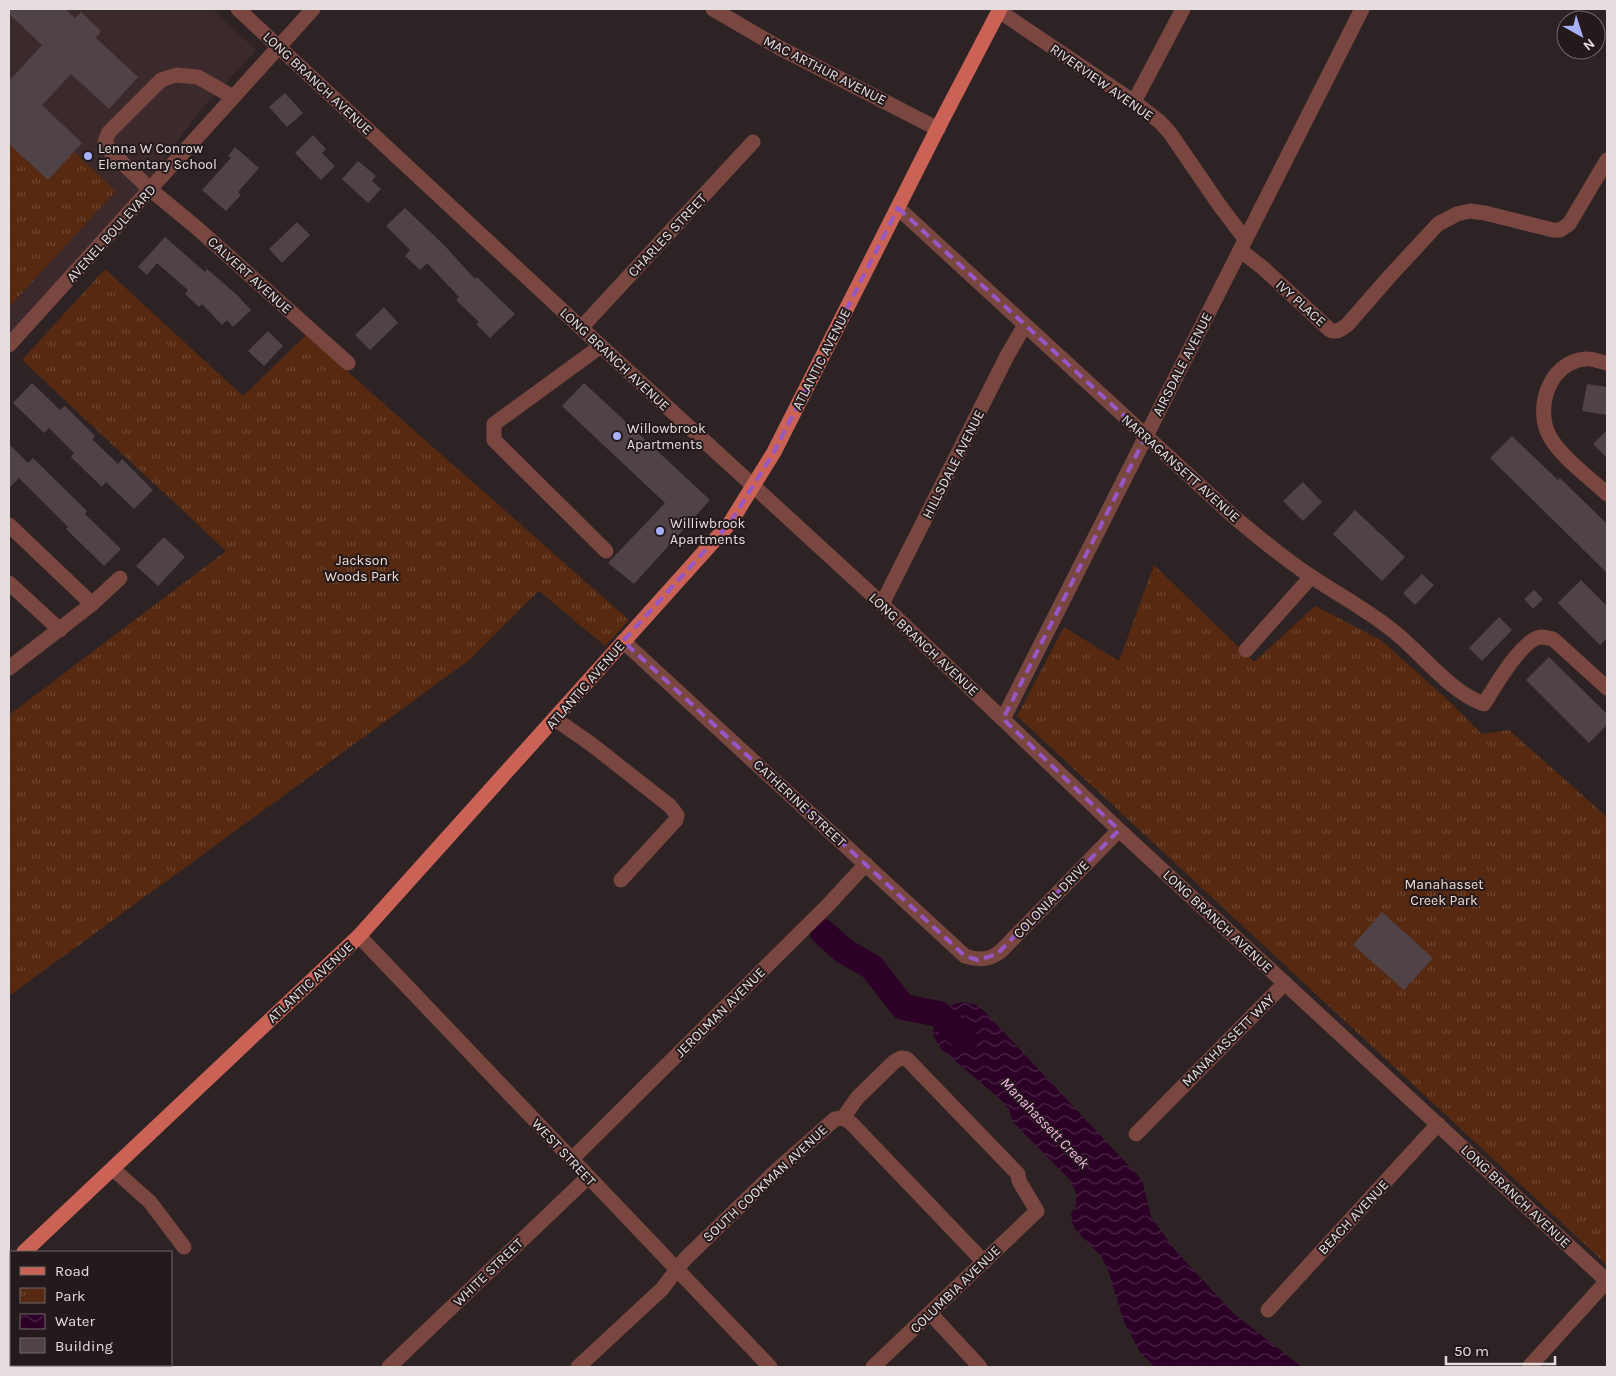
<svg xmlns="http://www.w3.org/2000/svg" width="1616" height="1376" font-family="Karla,sans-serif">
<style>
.built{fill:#3b292b}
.park{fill:url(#park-tufts)}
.water{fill:url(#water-waves)}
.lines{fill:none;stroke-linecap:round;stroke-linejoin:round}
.river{stroke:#2d0028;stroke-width:26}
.building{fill:#4f4348}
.minor{stroke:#794640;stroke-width:15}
.major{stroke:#ca6256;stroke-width:15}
.marked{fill:none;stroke:#9658c7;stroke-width:4;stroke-dasharray:10 6;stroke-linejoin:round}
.poi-dot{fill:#a8b0fc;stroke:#24191b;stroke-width:2}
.labels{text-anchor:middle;stroke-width:4;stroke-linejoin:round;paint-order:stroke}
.street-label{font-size:14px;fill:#e5ddde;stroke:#24191b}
.poi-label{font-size:14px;fill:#e5ddde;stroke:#24191b;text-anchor:start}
.park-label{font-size:14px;fill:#f1ddd4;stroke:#24191b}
.water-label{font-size:15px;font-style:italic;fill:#fdbaf0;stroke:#24191b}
</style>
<defs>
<pattern id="park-tufts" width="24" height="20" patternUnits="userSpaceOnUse" patternTransform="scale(1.25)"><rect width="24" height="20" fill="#562910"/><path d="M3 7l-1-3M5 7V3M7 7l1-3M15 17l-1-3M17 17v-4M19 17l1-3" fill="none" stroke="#6e4832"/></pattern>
<pattern id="water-waves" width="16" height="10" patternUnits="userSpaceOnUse" patternTransform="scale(1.25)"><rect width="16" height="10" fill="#2d0028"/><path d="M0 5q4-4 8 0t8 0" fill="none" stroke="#4b2547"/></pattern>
</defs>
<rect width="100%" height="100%" fill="#2e2324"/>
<polygon class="built" points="9,9 212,9 256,50 197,114 137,198 9,337"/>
<g class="park">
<polygon points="9,144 48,179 74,152 116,191 9,307"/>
<polygon points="105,269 243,396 306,335 629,620 605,646 539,591 468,661 9,996 9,715 226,551 22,360"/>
<polygon points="1154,565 1254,662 1315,606 1381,640 1451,703 1482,734 1509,730 1607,817 1607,1265 1017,716 1064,627 1119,661"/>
</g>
<polygon class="water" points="962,1002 974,1004 983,1010 1142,1180 1151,1217 1175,1250 1233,1313 1302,1367 1155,1367 1140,1352 1124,1322 1109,1273 1101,1256 1078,1233 1072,1223 1071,1214 1076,1205 1076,1193 1070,1180 1013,1122 1009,1109 999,1098 941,1049 933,1035 934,1025 939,1014 950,1005"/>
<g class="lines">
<polyline class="river" points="823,932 844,951 872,967 903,1007 939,1014 965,1040"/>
</g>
<g class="building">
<polygon points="9,9 65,9 75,18 81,12 101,31 96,38 138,77 109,109 71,74 42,105 82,143 48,180 9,144 9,81 42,45 9,14"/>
<polygon points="285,93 303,113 287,127 269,107"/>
<polygon points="313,135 326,149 322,153 335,166 321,180 295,153"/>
<polygon points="235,147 259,168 238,192 241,195 226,211 202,190 231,158 228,156"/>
<polygon points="358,161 376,176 372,181 381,189 368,203 342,179"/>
<polygon points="405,208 444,245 475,279 477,277 515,314 490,338 476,324 479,322 456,300 459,297 427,263 420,270 405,256 410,250 386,226"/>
<polygon points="297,222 310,235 282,263 269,249"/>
<polygon points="165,237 205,272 207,269 237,295 251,310 233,327 227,320 222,325 202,304 199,307 185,294 188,290 157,263 147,275 138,267"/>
<polygon points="384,307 398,323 370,350 355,335"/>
<polygon points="268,331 283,346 264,366 248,351"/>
<polygon points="32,383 60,410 65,406 95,436 92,439 118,464 122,459 153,490 134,509 106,482 102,487 71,457 74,453 49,428 44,433 13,403"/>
<polygon points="584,383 710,500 634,584 608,563 665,503 562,406"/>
<polygon points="1587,384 1607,387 1607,415 1582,411"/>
<polygon points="1607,430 1607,458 1593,444"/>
<polygon points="1512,436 1558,480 1560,478 1607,524 1607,573 1490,458"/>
<polygon points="9,444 28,463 33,458 87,511 85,514 121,549 104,566 66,529 68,527 19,478 9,488"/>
<polygon points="1303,482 1322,502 1303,521 1283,501"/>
<polygon points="1355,510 1405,557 1382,581 1333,534"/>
<polygon points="164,537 185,557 158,586 136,566"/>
<polygon points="1422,574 1434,585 1415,605 1403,593"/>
<polygon points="1581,580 1607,606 1607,638 1600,645 1558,603"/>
<polygon points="1534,590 1543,599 1533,609 1524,599"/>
<polygon points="1499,617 1512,630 1482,661 1469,648"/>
<polygon points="1549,657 1607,714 1607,725 1589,743 1526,680"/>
<polygon points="1382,912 1433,958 1404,990 1353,945"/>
</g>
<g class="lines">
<g class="minor">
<polyline points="238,9 591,337 882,604 1119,830 1607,1281"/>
<polyline points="713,9 778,47 938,129"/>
<polyline points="999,11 1134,102 1160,122 1170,133 1220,206 1245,239"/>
<polyline points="233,97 198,77 176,75 161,80 109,132 105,142 110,151 151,190 197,228 348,363"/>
<polyline points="1134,102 1183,9"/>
<path d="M 898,208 L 1233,516 C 1258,537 1284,559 1312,577 C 1339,595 1367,610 1392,630 C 1422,653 1448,691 1484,704 C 1493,689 1523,638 1541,637 C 1545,637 1549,638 1553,639 L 1607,688"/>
<path d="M 1240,250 L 1263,268 L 1330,330 C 1337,333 1342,329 1348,324 L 1389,277 L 1438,224 L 1457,214 L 1470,211 L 1485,213 L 1553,230 L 1560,230 L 1569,224 L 1607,160"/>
<polyline points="581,328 753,142"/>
<polyline points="9,345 313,9"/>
<polyline points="601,346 494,424 494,440 606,551"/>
<path d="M 1607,363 C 1600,362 1592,358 1585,359 C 1549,362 1534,409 1550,437 C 1562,458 1589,477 1607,494"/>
<polyline points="9,525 92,604"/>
<polyline points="9,583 60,630"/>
<polyline points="882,604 1008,354 1025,325"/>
<path d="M 623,641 L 965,956 C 979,961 990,960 1001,951 L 1119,830"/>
<polyline points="1246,650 1311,577"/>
<polyline points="9,668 92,604 120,578"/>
<polyline points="555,719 591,744 670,806 677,815 676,820 621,880"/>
<polyline points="1003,719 1362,9"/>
<polyline points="359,936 770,1367"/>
<polyline points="843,1118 857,1098 894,1062 901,1058 907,1059 1018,1174 1019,1181 1037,1211 873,1367"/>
<polyline points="1136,1134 1285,983"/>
<polyline points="572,1159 828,905 866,864"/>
<polyline points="113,1169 150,1202 184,1247"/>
<polyline points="1268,1310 1438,1124"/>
<polyline points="930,1313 980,1367"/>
<polyline points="114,1365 116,1367"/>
<polyline points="85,1367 88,1365"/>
<polyline points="389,1367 588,1177"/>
<polyline points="578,1367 662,1289 685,1259 776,1171 835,1119 843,1118 851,1123 984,1262"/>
<polyline points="1529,1367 1607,1281"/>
</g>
<g class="major">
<polyline points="24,1252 359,936 730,523 774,452 943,118 1000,9"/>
<polyline points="9,1267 11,1264"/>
</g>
</g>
<path class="marked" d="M 898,208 L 1146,436 L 1003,719 L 1119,830 L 997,954 L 978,960 L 965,956 L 623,641 L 730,523 L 774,452 Z"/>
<g class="poi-dot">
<circle cx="88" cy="156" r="5"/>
<circle cx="617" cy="436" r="5"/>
<circle cx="660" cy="531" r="5"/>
</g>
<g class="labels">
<g class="street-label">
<text transform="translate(825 70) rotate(27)" y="5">MAC ARTHUR AVENUE</text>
<text transform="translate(1102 82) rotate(35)" y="5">RIVERVIEW AVENUE</text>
<text transform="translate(318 83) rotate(43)" y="5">LONG BRANCH AVENUE</text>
<text transform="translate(111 233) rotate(-48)" y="5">AVENEL BOULEVARD</text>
<text transform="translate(667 235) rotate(-47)" y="5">CHARLES STREET</text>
<text transform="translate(250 275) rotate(42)" y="5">CALVERT AVENUE</text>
<text transform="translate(1301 303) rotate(42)" y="5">IVY PLACE</text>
<text transform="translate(615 359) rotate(43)" y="5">LONG BRANCH AVENUE</text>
<text transform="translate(821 359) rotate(-63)" y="5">ATLANTIC AVENUE</text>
<text transform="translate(1182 364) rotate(-63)" y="5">AIRSDALE AVENUE</text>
<text transform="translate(953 464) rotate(-63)" y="5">HILLSDALE AVENUE</text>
<text transform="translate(1181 468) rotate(42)" y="5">NARRAGANSETT AVENUE</text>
<text transform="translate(924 644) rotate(43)" y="5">LONG BRANCH AVENUE</text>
<text transform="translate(585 685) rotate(-49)" y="5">ATLANTIC AVENUE</text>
<text transform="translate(800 803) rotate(43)" y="5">CATHERINE STREET</text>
<text transform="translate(1051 899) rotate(-46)" y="5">COLONIAL DRIVE</text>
<text transform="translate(1218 921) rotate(43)" y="5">LONG BRANCH AVENUE</text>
<text transform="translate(310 982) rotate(-43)" y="5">ATLANTIC AVENUE</text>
<text transform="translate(720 1012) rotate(-45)" y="5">JEROLMAN AVENUE</text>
<text transform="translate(1228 1040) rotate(-45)" y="5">MANAHASSETT WAY</text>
<text transform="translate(564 1152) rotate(47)" y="5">WEST STREET</text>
<text transform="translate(765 1183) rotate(-43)" y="5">SOUTH COOKMAN AVENUE</text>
<text transform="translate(1516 1196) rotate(43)" y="5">LONG BRANCH AVENUE</text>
<text transform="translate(1353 1217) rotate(-47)" y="5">BEACH AVENUE</text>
<text transform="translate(488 1272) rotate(-44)" y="5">WHITE STREET</text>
<text transform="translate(955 1289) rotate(-44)" y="5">COLUMBIA AVENUE</text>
</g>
<g class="poi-label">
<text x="98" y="153">Lenna W Conrow<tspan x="98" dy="16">Elementary School</tspan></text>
<text x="627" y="433">Willowbrook<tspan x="627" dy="16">Apartments</tspan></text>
<text x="670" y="528">Williwbrook<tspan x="670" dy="16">Apartments</tspan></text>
</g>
<g class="park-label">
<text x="362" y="565">Jackson<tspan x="362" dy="16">Woods Park</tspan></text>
<text x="1444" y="889">Manahasset<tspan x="1444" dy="16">Creek Park</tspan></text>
</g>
<g class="water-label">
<text transform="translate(1045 1123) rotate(46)" y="5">Manahassett Creek</text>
</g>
</g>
<rect width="1616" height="1376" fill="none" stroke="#e5ddde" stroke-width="20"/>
<rect x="10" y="1251" width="162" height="115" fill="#24191b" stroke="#716769"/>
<rect x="20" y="1267" width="25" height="8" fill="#ca6256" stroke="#716769"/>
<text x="55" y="1276" font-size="15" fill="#e5ddde">Road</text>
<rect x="20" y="1288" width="25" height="15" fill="url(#park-tufts)" stroke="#716769"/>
<text x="55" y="1301" font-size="15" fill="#e5ddde">Park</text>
<rect x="20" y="1314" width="25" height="15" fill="url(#water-waves)" stroke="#716769"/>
<text x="55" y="1326" font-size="15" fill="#e5ddde">Water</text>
<rect x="20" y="1338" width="25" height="15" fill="#4f4348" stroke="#716769"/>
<text x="55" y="1351" font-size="15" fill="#e5ddde">Building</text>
<g transform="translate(1581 35) rotate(141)"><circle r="24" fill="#24191b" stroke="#716769"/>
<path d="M0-4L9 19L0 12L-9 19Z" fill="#a8b0fc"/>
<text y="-8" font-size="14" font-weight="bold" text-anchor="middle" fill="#e5ddde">N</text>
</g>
<path d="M1446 1356v8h109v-8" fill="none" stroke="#e5ddde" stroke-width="2.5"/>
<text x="1454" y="1356" font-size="15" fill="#e5ddde" stroke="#24191b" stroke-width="4" paint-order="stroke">50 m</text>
</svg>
